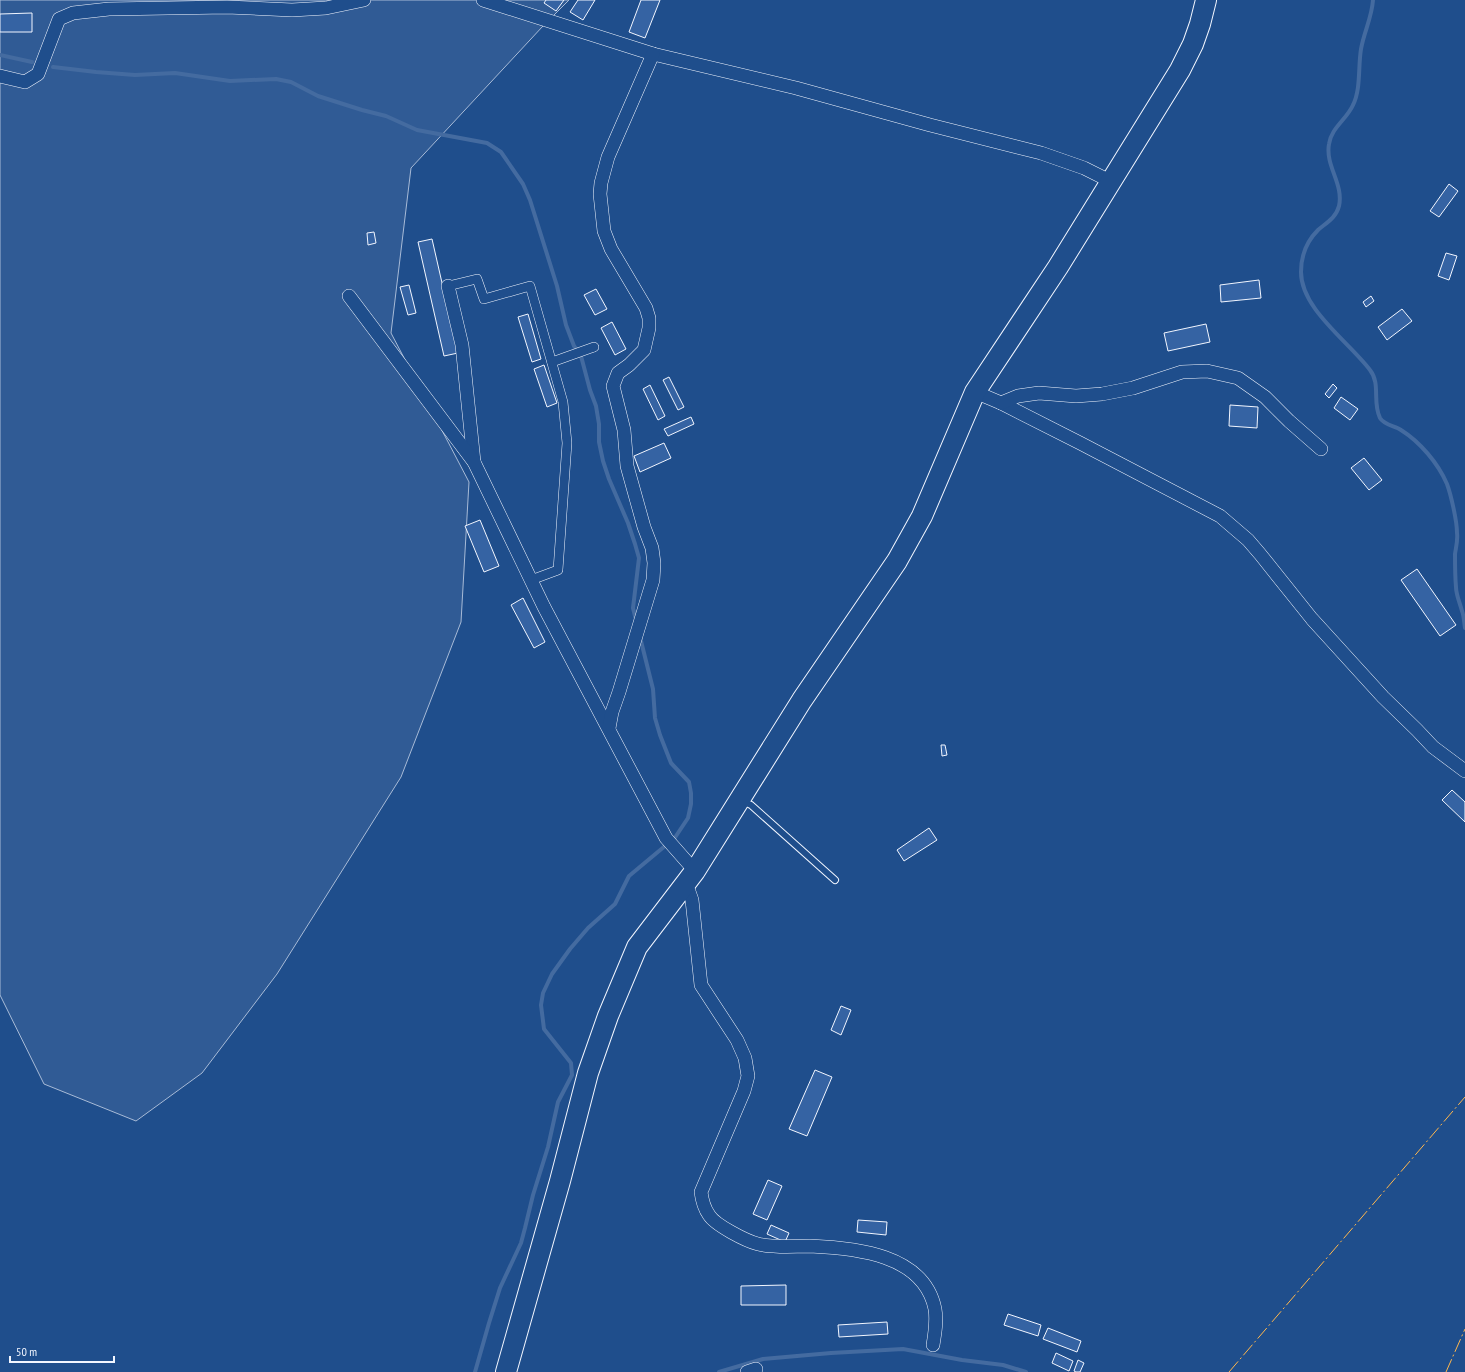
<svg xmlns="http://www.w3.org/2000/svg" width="1465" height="1372" font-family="'PT Sans Narrow',sans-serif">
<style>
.green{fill:#305b95;stroke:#a8bbd7}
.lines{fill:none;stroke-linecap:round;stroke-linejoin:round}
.stream{stroke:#446ba0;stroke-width:4}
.building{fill:#3563a3;stroke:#f2f6ff}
.service-casing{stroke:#f2f6ff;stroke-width:8}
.pedestrian-casing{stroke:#f2f6ff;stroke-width:10}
.minor-casing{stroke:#f2f6ff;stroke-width:14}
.primary-casing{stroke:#f2f6ff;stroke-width:22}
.service{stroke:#1f4e8c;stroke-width:6}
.pedestrian{stroke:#1f4e8c;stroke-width:9}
.minor{stroke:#1f4e8c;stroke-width:13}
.primary{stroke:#1f4e8c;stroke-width:20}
.power{stroke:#ffb74d;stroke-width:1;stroke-dasharray:14 3 2 3;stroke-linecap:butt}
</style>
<rect width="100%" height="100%" fill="#1f4e8c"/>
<polygon class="green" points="0,0 569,0 543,26 411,168 391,333 469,482 461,622 401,777 277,974 202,1073 136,1121 44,1084 0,995"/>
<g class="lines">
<g class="stream">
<path d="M 1373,0 C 1372,17 1364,32 1361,49 C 1358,67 1361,89 1353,105 C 1347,119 1331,128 1329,144 C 1325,166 1344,184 1339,206 C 1336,218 1326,223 1318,230 C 1307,241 1301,256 1301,272 C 1301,309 1349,342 1370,370 C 1381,384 1372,402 1380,418 C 1384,425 1395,426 1401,430 C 1420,442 1438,463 1447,484 C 1451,495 1457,521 1457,533 C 1458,540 1456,547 1455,554 C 1455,565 1455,576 1456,587 C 1456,595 1460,603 1462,611 C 1464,616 1464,622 1465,628"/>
<polyline points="0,55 32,62"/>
<polyline points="53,67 96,72 135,75 175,73 230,81 276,79 291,82 318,96 362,110 386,116 417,130 487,143 501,152 523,184 530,200 557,286 566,325 574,346 581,356 590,390 596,406 599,424 599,442 603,461 609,479 628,523 635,544 639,558 633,608 636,620"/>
<polyline points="640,637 653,689 655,718 660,735 671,763 689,782 691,793 691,804 688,818 674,839"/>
<polyline points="475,1372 489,1323 500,1288 521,1243 525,1228 533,1195 548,1147 558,1102 572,1075 571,1063 544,1029 541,1005 543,993 552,974 570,949 588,928 615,904 629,876 665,846"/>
<polyline points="719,1372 763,1359 831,1353 903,1349 962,1360 1003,1365 1026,1372"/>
</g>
</g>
<g class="building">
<polygon points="546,0 564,0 556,11 544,3"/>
<polygon points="578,0 595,0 583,20 570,12"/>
<polygon points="641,0 660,0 645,38 629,32"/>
<polygon points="32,13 32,32 0,32 0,14"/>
<polygon points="1449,184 1458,191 1439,217 1430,211"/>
<polygon points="374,232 376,243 368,245 367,233"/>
<polygon points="432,239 458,353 444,356 418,242"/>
<polygon points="1446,253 1457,256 1449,280 1438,276"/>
<polygon points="1259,280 1261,298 1221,302 1220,285"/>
<polygon points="409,285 416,313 408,315 400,287"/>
<polygon points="596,289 607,309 595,315 584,295"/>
<polygon points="1371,296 1374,301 1366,307 1363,302"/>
<polygon points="1402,309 1412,321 1387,340 1378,327"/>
<polygon points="528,314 541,359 532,362 518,317"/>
<polygon points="612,322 626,349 615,355 601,328"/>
<polygon points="1206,324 1210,342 1168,351 1164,333"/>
<polygon points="544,365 557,403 547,407 534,369"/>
<polygon points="669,377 684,407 678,410 663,380"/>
<polygon points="1333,384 1337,388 1329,398 1325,394"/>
<polygon points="650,385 665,416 658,420 643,389"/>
<polygon points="1341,397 1358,409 1350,420 1334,408"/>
<polygon points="1230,405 1258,407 1257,428 1229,426"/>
<polygon points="691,417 694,424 668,436 664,429"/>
<polygon points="664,443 671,458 640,472 634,456"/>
<polygon points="1364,458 1382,480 1369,490 1351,468"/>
<polygon points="480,520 499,566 484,572 465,526"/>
<polygon points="1417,569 1456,625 1440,636 1401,580"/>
<polygon points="523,598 545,642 534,648 511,605"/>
<polygon points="941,745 945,745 947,755 942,756"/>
<polygon points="1452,790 1465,802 1465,822 1442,800"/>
<polygon points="929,828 937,840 904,861 897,850"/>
<polygon points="841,1006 851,1010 841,1035 831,1030"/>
<polygon points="815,1070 832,1077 807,1136 789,1129"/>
<polygon points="768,1180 782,1186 767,1220 753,1214"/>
<polygon points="858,1220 887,1222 886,1235 857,1232"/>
<polygon points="771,1225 789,1233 785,1242 767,1234"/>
<polygon points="786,1285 786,1305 741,1305 741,1286"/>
<polygon points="1008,1314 1041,1325 1038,1336 1004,1325"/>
<polygon points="887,1322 888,1334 839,1337 838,1325"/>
<polygon points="1048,1328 1081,1341 1077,1352 1043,1339"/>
<polygon points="1056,1353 1073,1361 1069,1371 1052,1363"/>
<polygon points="1078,1360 1084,1363 1080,1372 1076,1372 1074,1371"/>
</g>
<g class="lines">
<g class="service-casing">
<polyline id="service" points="742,801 751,805 835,880"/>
</g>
<g class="pedestrian-casing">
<g id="pedestrian">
<polyline points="448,286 477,279 484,299 530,286 563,402 567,443 558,570 531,580"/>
<polyline points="552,362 594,347"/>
</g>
</g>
<g class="minor-casing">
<g id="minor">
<polyline points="483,0 653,54 796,88 930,125 1041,153 1084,168 1112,182"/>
<polyline points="0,76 25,82 38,74 59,19 73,13 109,9 227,7 292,10 326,8 364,0"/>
<polyline points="448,286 462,345 474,462"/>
<polyline points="349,296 474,462 544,607 666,838 695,871"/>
<polyline points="975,392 1001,403 1080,443 1220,516 1248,540 1260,554 1312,619 1383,697 1417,730 1433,747 1465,771"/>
<polyline points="1001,403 1018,396 1039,393 1076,396 1102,394 1133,388 1182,372 1207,371 1238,378 1265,397 1289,421 1321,449"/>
<polyline points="609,728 612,712 619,692 653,580 654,563 652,548 644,527 627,466 624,430 613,386 618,373 629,365 644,350 649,328 649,318 646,308 611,249 604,231 600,194 601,183 608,157 653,54"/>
<path d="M 686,883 L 692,900 L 701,985 L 737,1040 L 745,1058 L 748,1076 L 744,1091 L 701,1192 C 702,1200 704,1208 709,1215 C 715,1225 746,1241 758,1244 C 774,1248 793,1246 810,1246 C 855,1248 924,1254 935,1309 C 937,1321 935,1333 933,1345"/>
<polyline points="747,1372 756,1369"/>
</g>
</g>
<g class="primary-casing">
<polyline id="primary" points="506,1372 560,1181 588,1073 608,1016 637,947 695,871 802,700 897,561 922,516 975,392 1058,267 1180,70 1193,44 1200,24 1206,0"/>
</g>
<use href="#service" class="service"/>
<use href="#pedestrian" class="pedestrian"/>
<use href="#minor" class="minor"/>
<use href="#primary" class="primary"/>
<g class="power">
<polyline points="1229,1372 1465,1097"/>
<polyline points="1446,1372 1465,1329"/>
</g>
</g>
<path d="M10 1356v6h104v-6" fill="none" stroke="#f2f6ff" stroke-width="2"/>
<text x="16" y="1356" font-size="12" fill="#f2f6ff" stroke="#1f4e8c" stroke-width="3" paint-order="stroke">50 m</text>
</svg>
